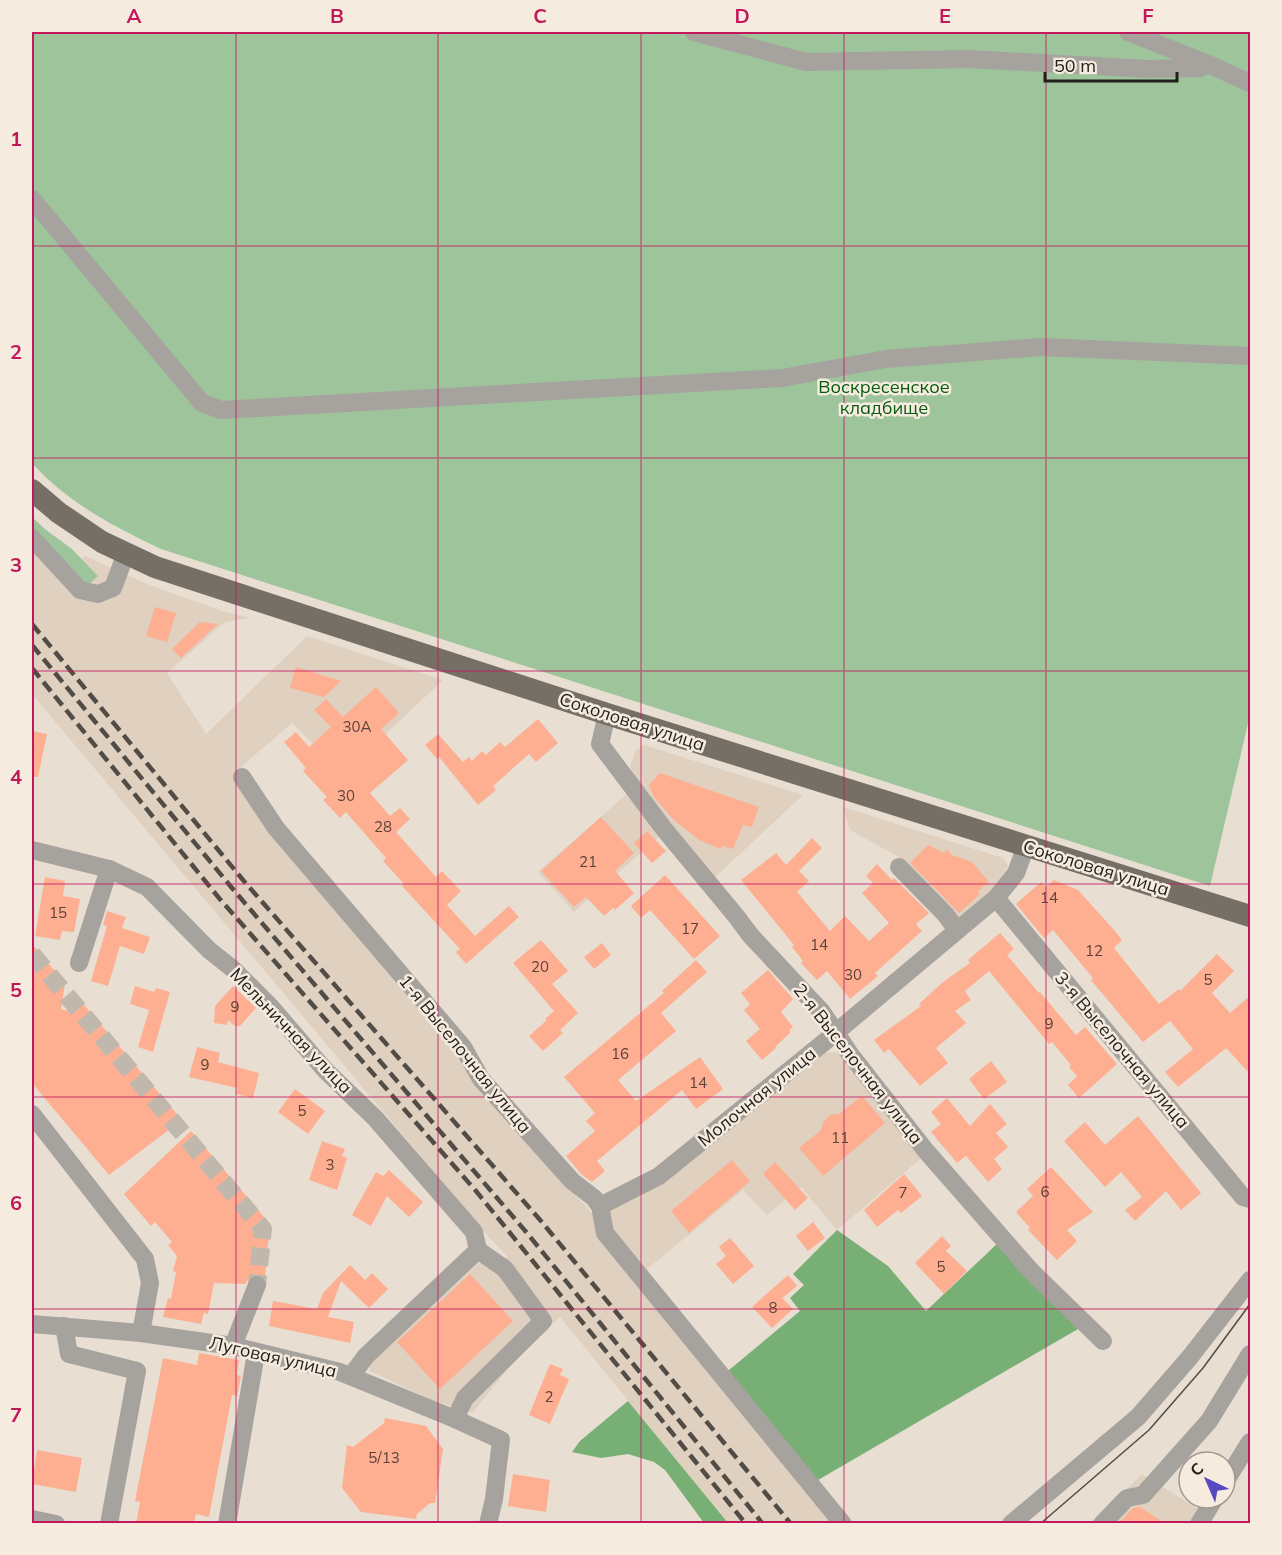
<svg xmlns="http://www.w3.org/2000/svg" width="1282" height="1555" font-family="Mulish,sans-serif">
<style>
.built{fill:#dfd0bf}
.green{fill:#9ec49c}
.forest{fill:#78af75}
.building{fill:#feaf92}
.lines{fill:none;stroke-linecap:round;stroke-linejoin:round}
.minor-tunnel{stroke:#c0b8ad;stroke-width:18;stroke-dasharray:18 9;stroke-linecap:butt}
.minor{stroke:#a6a29d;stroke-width:18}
.major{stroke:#766f66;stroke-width:22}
.tram{stroke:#514c46;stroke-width:1.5}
.rail{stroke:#514c46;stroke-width:4.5;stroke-dasharray:12 6;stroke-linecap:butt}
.grid{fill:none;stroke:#c2185b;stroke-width:1.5;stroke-opacity:0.55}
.labels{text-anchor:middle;stroke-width:5;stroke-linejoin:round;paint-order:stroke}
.number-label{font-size:15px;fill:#594238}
.park-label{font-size:18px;fill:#065b0d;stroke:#f5ebdf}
.street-label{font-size:18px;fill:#221e1a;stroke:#f5ebdf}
.neatline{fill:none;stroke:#c2185b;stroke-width:2}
.grid-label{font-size:20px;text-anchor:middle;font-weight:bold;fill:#c2185b}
</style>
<rect width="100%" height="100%" fill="#e8ded2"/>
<g class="built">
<polygon points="32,529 86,587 98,576 82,559 85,556 147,584 225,612 251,618 225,622 167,673 206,734 307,636 443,680 343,774 292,723 233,774 272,833 455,1051 482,1091 597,1219 619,1202 656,1184 826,1053 836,1052 848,1059 921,1158 837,1230 801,1187 767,1215 743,1190 635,1279 837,1523 728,1523 560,1317 527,1346 472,1413 431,1400 370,1371 370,1362 480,1262 508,1257 486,1234 32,694"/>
<polygon points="644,745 803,795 713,879 638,785 630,766 636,750"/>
<polygon points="629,792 662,834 574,912 538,872"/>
<polygon points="843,807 1003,858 1008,866 992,891 957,920 901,858 850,830"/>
<polygon points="1142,1474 1203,1512 1196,1523 1092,1524"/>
</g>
<g class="green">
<path d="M 32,32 L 1250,32 L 1250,715 L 1210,886 L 161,549 C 113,526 68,503 32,463 Z"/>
<polygon points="32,517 46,530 72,549 98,576 86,587 32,529"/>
</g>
<g class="forest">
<polygon points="837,1230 888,1266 926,1311 998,1243 1078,1329 806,1487 717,1380 800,1311 790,1298 804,1285 793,1274"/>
<polygon points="628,1401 728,1523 704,1523 665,1470 654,1462 628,1454 601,1458 572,1452 580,1441"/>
</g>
<g class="building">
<polygon points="155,607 176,613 167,642 146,636"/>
<polygon points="200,622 218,624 181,658 172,649"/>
<polygon points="296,667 341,681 324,697 290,688"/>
<polygon points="376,687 399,713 381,729 408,760 370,793 390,816 400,808 410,819 396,832 436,877 442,871 461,891 447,905 475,936 509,906 519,917 466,964 456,952 460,949 402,886 404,884 383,861 386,858 346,812 340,818 323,800 327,797 303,771 306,768 284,742 296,732 309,747 331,727 314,710 326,699 343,717"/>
<polygon points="538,719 558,743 536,762 529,754 493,786 496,790 478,805 439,757 437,759 425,745 438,734 463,762 469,757 472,761 482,751 486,755 500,742 505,747"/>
<polygon points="32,731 47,734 38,777 32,777"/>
<polygon points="660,773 759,807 752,827 743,825 733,849 722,846 721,849 699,840 674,820 654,797 649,785"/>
<polygon points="601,817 634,853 615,871 634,893 615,910 613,908 604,916 586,897 574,907 541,871"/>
<polygon points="647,831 666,851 652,863 634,843"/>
<polygon points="812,838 822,848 799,871 809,881 797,892 830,931 845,916 869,941 889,923 862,893 873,883 866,876 877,864 892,880 894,878 929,913 916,924 922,931 875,973 878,976 850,999 827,971 817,980 801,963 803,961 792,947 794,945 741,880 776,853 786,865"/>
<polygon points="928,845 944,853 947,849 952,855 972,862 989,882 978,891 980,894 959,913 910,863"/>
<polygon points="665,875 720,936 694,959 650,910 641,918 631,906"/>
<polygon points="45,877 65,881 63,896 80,899 74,932 62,931 60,940 35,936"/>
<polygon points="1054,880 1078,890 1114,930 1122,940 1114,948 1159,1004 1179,989 1180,991 1217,954 1234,971 1212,993 1230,1013 1251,995 1251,1075 1226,1048 1178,1087 1165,1072 1193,1049 1170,1021 1143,1042 1091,980 1093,978 1053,930 1044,938 1016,904 1041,882 1046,887"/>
<polygon points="107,911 126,917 122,928 150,937 144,954 120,946 108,986 91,981 107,926 103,925"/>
<polygon points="1000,933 1014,949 1007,955 1039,993 1040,992 1076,1035 1085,1027 1117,1064 1079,1098 1068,1085 1077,1076 1069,1067 1071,1065 1052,1042 1049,1044 989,971 965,991 971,1000 955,1011 966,1023 936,1048 948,1063 920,1086 889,1049 884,1053 874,1040 921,1006 919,1004 943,982 970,963 968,960"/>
<polygon points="541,940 568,971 552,984 578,1013 560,1030 563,1033 543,1051 529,1036 547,1020 545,1019 554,1011 513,963"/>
<polygon points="602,943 611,955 594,969 584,957"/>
<polygon points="32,944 65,983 61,1009 75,1013 79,999 182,1120 109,1175 32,1083"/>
<polygon points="696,960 707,972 661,1013 676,1031 618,1080 636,1101 700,1057 723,1089 696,1109 682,1090 597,1161 605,1171 592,1182 581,1174 566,1156 595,1131 586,1121 595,1113 564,1077 664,993 662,991"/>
<polygon points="768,970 793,999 781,1012 793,1027 789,1030 791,1032 775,1047 776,1048 762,1060 746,1041 760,1029 744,1010 750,1004 741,993"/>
<polygon points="135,986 154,992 156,988 170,992 153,1052 138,1047 149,1010 130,1004"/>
<polygon points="233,986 256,1008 240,1026 235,1026 228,1020 227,1025 214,1023 215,1006"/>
<polygon points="197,1047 220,1053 218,1062 259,1073 253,1098 236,1094 237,1088 189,1077"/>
<polygon points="991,1061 1007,1082 984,1099 969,1079"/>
<polygon points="295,1089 325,1111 308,1134 278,1112"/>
<polygon points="862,1096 885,1123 823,1176 799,1148 820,1131 824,1121 830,1115 839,1114"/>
<polygon points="947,1098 970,1126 990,1104 1007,1124 996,1133 1008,1147 994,1159 1002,1169 988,1182 966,1156 957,1163 931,1132 941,1124 931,1112"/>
<polygon points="1138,1116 1201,1193 1181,1210 1166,1191 1135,1221 1125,1210 1142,1197 1121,1172 1105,1187 1064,1141 1085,1122 1105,1145"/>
<polygon points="191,1131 270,1224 265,1277 255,1274 250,1277 245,1284 214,1283 208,1314 204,1313 201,1324 163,1317 168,1298 171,1299 176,1272 173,1271 177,1256 168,1245 172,1242 155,1222 151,1226 124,1194"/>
<polygon points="322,1141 345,1149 342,1156 347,1158 337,1190 309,1180"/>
<polygon points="732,1160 750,1181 689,1233 671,1211"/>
<polygon points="775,1162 808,1198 795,1210 763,1174"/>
<polygon points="1051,1167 1093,1212 1067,1230 1077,1241 1057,1260 1028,1230 1030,1228 1016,1212 1033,1196 1027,1189"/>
<polygon points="389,1170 423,1202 409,1217 387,1196 371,1226 352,1215 376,1172 383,1176"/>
<polygon points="904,1174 922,1196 901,1213 898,1210 877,1227 864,1210"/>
<polygon points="813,1222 825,1238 808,1251 796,1236"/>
<polygon points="942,1236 951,1246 946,1251 967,1271 944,1294 915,1263"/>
<polygon points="730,1238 754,1266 733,1284 716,1264 726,1256 719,1247"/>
<polygon points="350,1265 365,1280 372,1273 388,1289 369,1308 341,1281 328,1317 354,1322 350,1343 269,1326 273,1301 317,1309 323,1293"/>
<polygon points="470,1274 513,1321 440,1389 397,1342"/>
<polygon points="788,1275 797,1286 782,1298 793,1309 772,1328 752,1307"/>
<polygon points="199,1353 239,1360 237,1375 241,1376 237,1396 232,1395 209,1517 196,1514 194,1524 136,1524 140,1502 135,1501 163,1358 197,1365"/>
<polygon points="550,1364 563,1369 560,1375 569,1379 550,1424 529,1415"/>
<polygon points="385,1418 426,1426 443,1449 435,1503 430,1503 417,1514 416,1519 361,1512 342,1488 347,1445 353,1447 384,1423"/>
<polygon points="37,1450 82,1458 76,1492 32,1484"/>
<polygon points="513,1474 550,1480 546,1512 508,1506"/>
<polygon points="1140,1507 1166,1524 1118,1524 1133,1508"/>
</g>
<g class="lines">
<polyline class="minor-tunnel" points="32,954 263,1229 257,1285"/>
<g class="minor">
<polyline points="694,32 806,62 969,59 1149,69 1200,68 1206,63"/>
<polyline points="1128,32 1206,63 1250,83"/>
<polyline points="32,199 202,403 221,410 782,378 886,359 1041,347 1250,356"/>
<polyline points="32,538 80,590 98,594 113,588 126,553"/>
<polyline points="607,714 600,744 664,829 736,916 751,936 822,1012 850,1054 926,1151 1031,1271 1103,1341"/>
<polyline points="242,777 276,828 463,1047 481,1079 572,1181 594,1198 600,1206 605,1233 843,1524"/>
<polyline points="32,850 109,869 147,887 209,950 233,969 270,1006 325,1070 375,1118 474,1232 478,1250"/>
<polyline points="899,867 945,914 957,930"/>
<polyline points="996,898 1243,1197 1250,1199"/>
<polyline points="79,963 109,869"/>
<polyline points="32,1114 145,1259 150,1283 141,1333"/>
<polyline points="600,1206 659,1176 822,1044 996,898 1016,873 1026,846"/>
<polyline points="32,1324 141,1333 233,1346 340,1372 455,1419 501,1440 494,1499 488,1524"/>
<polyline points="64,1326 69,1354 137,1371 109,1524"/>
<polyline points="233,1346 257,1285"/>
<polyline points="351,1376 366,1356 478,1250"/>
<polyline points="455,1419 465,1398 543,1321 505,1269 478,1250"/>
<polyline points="1225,1482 1250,1442"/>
<polyline points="32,1519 56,1524"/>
<polyline points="227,1524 256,1353"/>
<polyline points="1011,1524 1138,1417 1190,1357 1250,1280"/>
<polyline points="1102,1524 1127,1498 1143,1495 1209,1421 1250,1354"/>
<polyline points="1199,1524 1215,1498"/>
</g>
<polyline class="major" points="32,490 59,513 102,542 155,567 607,714 1250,916"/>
<polyline class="tram" points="1040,1524 1149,1430 1203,1368 1250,1304"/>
<g class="rail">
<polyline points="32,624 243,880 541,1221 791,1524"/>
<polyline points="32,645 232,888 527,1233 763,1524"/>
<polyline points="32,668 219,898 476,1191 746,1524"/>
</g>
</g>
<path class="grid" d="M 236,32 L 236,1524M 438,32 L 438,1524M 641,32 L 641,1524M 844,32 L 844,1524M 1046,32 L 1046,1524M 32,246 L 1250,246M 32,458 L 1250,458M 32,671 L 1250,671M 32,884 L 1250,884M 32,1097 L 1250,1097M 32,1309 L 1250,1309"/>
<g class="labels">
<g class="number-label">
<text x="357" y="732">30А</text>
<text x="346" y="801">30</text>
<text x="383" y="832">28</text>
<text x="588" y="867">21</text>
<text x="1049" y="903">14</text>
<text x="58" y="918">15</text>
<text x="690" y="934">17</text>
<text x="819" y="950">14</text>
<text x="1094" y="956">12</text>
<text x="540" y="972">20</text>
<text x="853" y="980">30</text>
<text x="1208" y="985">5</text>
<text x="235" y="1012">9</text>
<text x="1049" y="1029">9</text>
<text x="620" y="1059">16</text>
<text x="205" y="1070">9</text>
<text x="698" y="1088">14</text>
<text x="302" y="1116">5</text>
<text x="840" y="1143">11</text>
<text x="330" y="1170">3</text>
<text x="1045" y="1197">6</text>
<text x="903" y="1198">7</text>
<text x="941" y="1272">5</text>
<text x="773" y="1313">8</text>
<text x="549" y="1402">2</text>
<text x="384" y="1463">5/13</text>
</g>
<g class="park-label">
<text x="884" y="393">Воскресенское<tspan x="884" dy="21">кладбище</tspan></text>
</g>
<g class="street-label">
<text transform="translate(632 722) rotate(18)" y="6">Соколовая улица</text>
<text transform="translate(1096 868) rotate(17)" y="6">Соколовая улица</text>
<text transform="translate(291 1031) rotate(46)" y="6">Мельничная улица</text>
<text transform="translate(1122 1050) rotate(50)" y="6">3-я Выселочная улица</text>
<text transform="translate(465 1054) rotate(51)" y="6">1-я Выселочная улица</text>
<text transform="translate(858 1064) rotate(52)" y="6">2-я Выселочная улица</text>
<text transform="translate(757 1097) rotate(-39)" y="6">Молочная улица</text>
<text transform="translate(273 1357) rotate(13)" y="6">Луговая улица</text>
</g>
</g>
<rect width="1282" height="1555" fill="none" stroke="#f5ebdf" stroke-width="66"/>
<g transform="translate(1207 1480) rotate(316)"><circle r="28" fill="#f5ebdf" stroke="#a19990" stroke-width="1.5"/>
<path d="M0-4.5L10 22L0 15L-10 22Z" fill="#5649c1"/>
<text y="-9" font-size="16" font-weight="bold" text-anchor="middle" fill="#221e1a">С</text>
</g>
<path d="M1045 72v9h132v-9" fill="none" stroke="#221e1a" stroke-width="3"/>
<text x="1054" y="72" font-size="18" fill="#221e1a" stroke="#f5ebdf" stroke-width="4.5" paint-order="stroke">50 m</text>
<rect x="33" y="33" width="1216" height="1489" class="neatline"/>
<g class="grid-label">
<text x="134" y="23">A</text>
<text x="337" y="23">B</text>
<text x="540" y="23">C</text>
<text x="742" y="23">D</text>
<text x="945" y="23">E</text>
<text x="1148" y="23">F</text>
<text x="16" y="146">1</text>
<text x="16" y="359">2</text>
<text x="16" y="572">3</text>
<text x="16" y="784">4</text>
<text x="16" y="997">5</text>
<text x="16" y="1210">6</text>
<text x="16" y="1422">7</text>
</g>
</svg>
